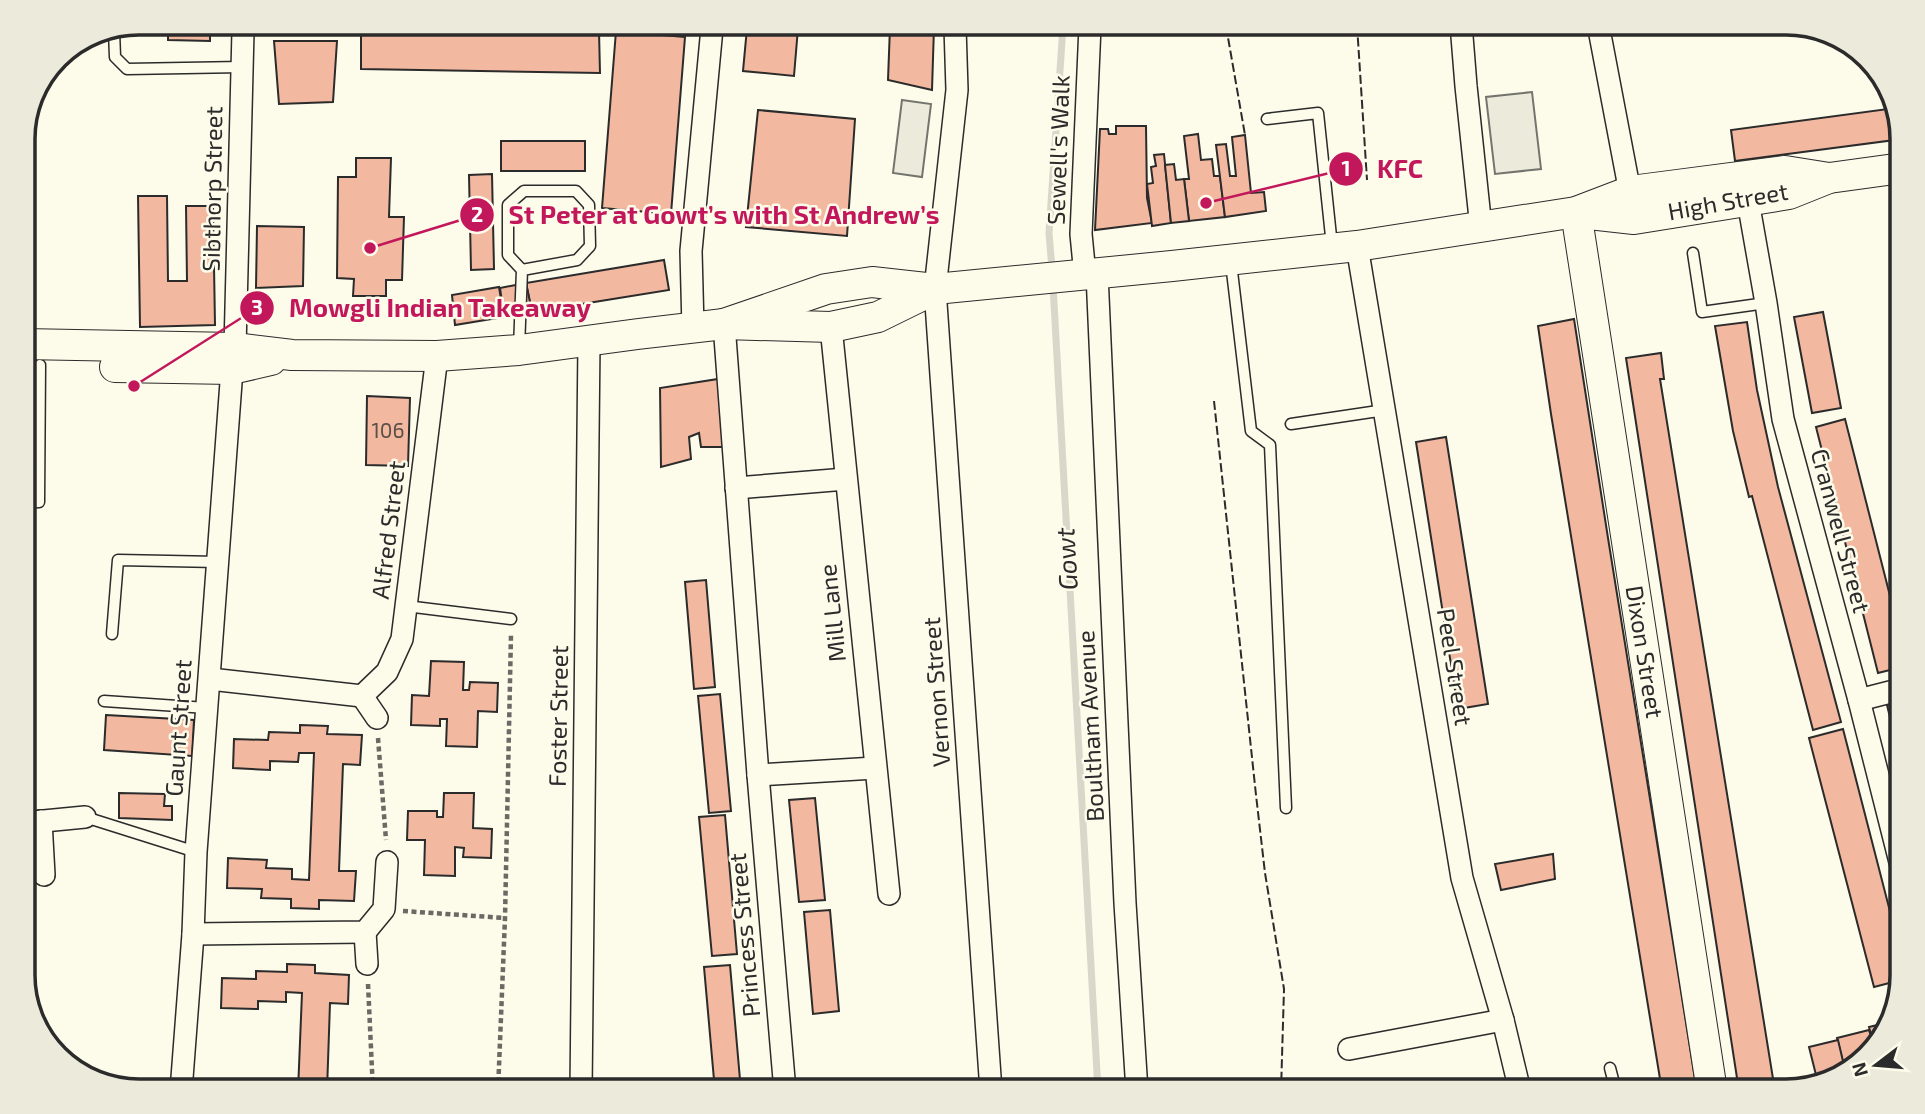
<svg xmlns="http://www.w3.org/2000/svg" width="1925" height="1114" font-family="'Exo 2',sans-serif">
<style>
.green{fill:#ecebdb;stroke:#74746e;stroke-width:2}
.parking{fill:#eceadb;stroke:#74746e;stroke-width:2}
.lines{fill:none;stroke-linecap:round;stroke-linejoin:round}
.stream{stroke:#d8d7c9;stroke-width:7}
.building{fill:#f2b8a0;stroke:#2b2b2b;stroke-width:2}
.lane-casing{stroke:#2b2b2b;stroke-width:13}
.street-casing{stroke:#2b2b2b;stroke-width:24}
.secondary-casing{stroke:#2b2b2b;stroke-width:32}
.path{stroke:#6a6964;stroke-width:4.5;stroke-dasharray:5 3.5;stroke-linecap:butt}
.lane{stroke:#fdfbea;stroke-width:10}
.street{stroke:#fdfbea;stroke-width:21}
.secondary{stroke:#fdfbea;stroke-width:30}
.fence{stroke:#2b2b2b;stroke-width:2;stroke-dasharray:9 3.5;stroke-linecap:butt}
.labels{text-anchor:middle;stroke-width:5;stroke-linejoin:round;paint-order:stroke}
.number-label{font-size:21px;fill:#5d4e48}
.street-label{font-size:24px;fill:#2b2b2b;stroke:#fdfbea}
.water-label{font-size:26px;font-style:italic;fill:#2b2b2b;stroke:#fdfbea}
.rim{fill:none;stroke:#2b2b2b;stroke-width:3.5}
.leader{fill:none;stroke:#c2185b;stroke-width:2.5}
.callout-dot{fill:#c2185b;stroke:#fdfbea;stroke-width:2.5}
.mark-label{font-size:21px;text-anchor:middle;font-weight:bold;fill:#fff}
.callout-label{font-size:26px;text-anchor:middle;font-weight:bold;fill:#c2185b;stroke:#fdfbea;stroke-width:5;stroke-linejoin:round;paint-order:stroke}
</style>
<rect width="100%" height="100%" fill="#fdfbea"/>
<polygon class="green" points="902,100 931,104 922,177 893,173"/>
<polygon class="parking" points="1532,92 1541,169 1495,174 1486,97"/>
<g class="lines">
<g class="stream">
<polyline points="1052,269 1049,233 1063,26"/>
<polyline points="1053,285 1098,1091"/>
</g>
</g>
<g class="building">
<polygon points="890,27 934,27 932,90 888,80"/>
<polygon points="686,28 685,37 633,32 633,29"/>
<polygon points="747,28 798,28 794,76 743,71"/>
<polygon points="168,31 210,31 210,41 168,40"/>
<polygon points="599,31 600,73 361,69 361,32"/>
<polygon points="616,31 685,37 671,214 602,208"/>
<polygon points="274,41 337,41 333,102 279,104"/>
<polygon points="1895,108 1902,132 1902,139 1735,161 1731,130"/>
<polygon points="758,110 855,119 847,236 746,227"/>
<polygon points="1116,126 1146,126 1147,198 1152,223 1095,230 1100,129 1108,129 1109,134 1116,134"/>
<polygon points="1198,134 1201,160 1212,159 1214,176 1220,176 1225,217 1189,221 1184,179 1189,179 1184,136"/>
<polygon points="1245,135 1251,193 1264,192 1266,211 1225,217 1216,145 1226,144 1230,176 1236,176 1232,137"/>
<rect x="501" y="141" width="84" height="30"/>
<polygon points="1164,154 1171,223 1152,226 1147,184 1153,183 1151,167 1156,166 1154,155"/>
<polygon points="356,158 391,158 389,217 404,217 402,280 386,280 386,296 353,296 354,279 337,278 338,177 356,177"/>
<polygon points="1174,164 1176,180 1184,179 1189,221 1171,223 1165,165"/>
<polygon points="492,174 494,269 471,270 469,175"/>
<polygon points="138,196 167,196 168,281 187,281 186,206 213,206 215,325 140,327"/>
<polygon points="257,226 304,227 303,286 256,288"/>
<polygon points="664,260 669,290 532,312 526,283"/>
<polygon points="526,283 532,312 504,317 500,288"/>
<polygon points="1902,284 1902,347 1897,347 1892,285"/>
<polygon points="499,287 504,317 455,325 452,295"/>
<polygon points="1823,312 1841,408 1812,413 1794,317"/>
<polygon points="1574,319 1608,538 1697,1091 1662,1091 1551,414 1538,326"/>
<polygon points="1747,322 1757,390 1778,487 1841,722 1813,730 1752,496 1749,497 1733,431 1715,326"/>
<polygon points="1661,353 1664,379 1660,379 1775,1091 1739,1091 1626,358"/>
<polygon points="718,379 723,447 701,447 699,433 689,437 691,459 661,467 660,388"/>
<polygon points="367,396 410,398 408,466 366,465"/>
<polygon points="1845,419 1902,643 1902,667 1878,673 1816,427"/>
<polygon points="1446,437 1488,704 1458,709 1416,442"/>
<polygon points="706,580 715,687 694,689 685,582"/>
<polygon points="431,661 464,662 463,690 469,690 470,682 498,683 497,712 478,711 477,747 446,746 447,719 440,719 440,726 411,725 412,695 429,696"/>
<polygon points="720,694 731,811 709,813 698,696"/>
<polygon points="1902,701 1902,767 1887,705"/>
<polygon points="106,715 194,720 192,756 104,750"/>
<polygon points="300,725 328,726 327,734 362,735 360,765 343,764 339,871 356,871 354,901 319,900 319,909 291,908 291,899 261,898 262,889 227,888 228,858 267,860 266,868 292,869 292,879 309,880 314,753 299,753 298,762 270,761 270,770 233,768 234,739 268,740 269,732 300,733"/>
<polygon points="1843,729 1902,958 1901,980 1874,987 1809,738"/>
<polygon points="119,793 165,794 164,806 172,806 172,820 119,818"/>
<polygon points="444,793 474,793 473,828 492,829 491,858 463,857 464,848 455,847 455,876 424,875 425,840 407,840 408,811 437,811 437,817 443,817"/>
<polygon points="815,798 825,900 799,902 789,800"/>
<polygon points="725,815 737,954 712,956 699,817"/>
<polygon points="1553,854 1555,879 1501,890 1495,864"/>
<polygon points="830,910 839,1011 813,1014 804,912"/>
<polygon points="287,964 315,965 315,973 349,975 348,1004 330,1003 327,1091 298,1091 302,993 286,992 286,1002 258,1001 258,1009 221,1008 222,978 256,979 256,971 287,972"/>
<polygon points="730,965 741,1091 715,1091 704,967"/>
<polygon points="1890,1022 1886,1033 1874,1046 1869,1027"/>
<polygon points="1869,1030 1874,1046 1846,1074 1837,1038"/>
<polygon points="1838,1040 1846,1074 1818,1083 1809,1047"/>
</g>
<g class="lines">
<g class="lane-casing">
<g id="lane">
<polyline points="114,31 115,57 127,69 242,67"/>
<polyline points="1267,119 1318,113 1332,246"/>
<polyline points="1693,253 1702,312 1766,303"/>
<polyline points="1231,263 1251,431 1270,445 1286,808"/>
<polyline points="519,348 522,270 508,255 508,205 524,191 576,191 589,205 590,246 577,260 522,270"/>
<polyline points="1291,424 1385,410"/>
<polyline points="23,503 39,502 40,365"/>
<polyline points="406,606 511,619"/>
<polyline points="112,634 118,560 218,562"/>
<polyline points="104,701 207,708"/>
<polyline points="85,817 196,852"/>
<polyline points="1610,1068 1616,1091"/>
</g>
</g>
<g class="street-casing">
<g id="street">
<polyline points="1461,24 1466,86 1481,228"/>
<polyline points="1598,24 1632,203"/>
<polyline points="955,27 957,90 935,289 991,1091"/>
<polyline points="1748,201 1766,303 1783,419 1859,700 1902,870"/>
<polyline points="1357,246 1462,878 1503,1020 1520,1091"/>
<polyline points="1097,274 1125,903 1137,1091"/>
<polyline points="1085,275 1081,234 1090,26"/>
<polyline points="724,324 758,775 785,1091"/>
<polyline points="831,327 889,894"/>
<polyline points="693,328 691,251 712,28"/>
<polyline points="235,348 243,31"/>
<polyline points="736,488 846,479"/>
<polyline points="210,679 362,696 387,672 402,639 437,356"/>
<polyline points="362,696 377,718"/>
<polyline points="1859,700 1902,689"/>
<polyline points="758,775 875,768"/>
<polyline points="41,821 44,875"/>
<polyline points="23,823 85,817"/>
<polyline points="365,932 367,964"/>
<polyline points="193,934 365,932 384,909 387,862"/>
<polyline points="1349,1049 1503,1020"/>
<polyline points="181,1091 193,934 196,852 232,369"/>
<polyline points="581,1091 589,342"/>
</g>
</g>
<g class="secondary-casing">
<g id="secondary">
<polyline points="1576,212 1712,1091"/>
<polyline points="1580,213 1634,219 1789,194 1829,178 1902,168"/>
<polyline points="724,324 826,289 872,282 935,289 1172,266 1357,246 1576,212 1631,191 1785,171 1829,178"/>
<polyline points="23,344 235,348 292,355 437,356 519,350 638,334 724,324 831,327 878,317 935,289"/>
<polyline points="115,367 232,369 271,360"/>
</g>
</g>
<g class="path">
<polyline points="378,738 386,840"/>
<polyline points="403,911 505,918"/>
<polyline points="368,984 373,1091"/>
<polyline points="498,1091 505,918 511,634"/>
</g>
<use href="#lane" class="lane"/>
<use href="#street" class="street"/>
<use href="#secondary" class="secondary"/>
<g class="fence">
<polyline points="1357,25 1367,180"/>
<polyline points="1226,26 1245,135"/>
<polyline points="1214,401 1256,795 1265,873 1284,989 1281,1091"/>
</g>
</g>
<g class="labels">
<g class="number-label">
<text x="388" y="438">106</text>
</g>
<g class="street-label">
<text transform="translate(1059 150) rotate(-88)" y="8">Sewell's Walk</text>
<text transform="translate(213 189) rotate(-89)" y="8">Sibthorp Street</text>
<text transform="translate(1728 202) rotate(-10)" y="8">High Street</text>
<text transform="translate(389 530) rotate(-83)" y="8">Alfred Street</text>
<text transform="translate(1840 531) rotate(75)" y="8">Cranwell Street</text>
<text transform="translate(833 613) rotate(-96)" y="8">Mill Lane</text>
<text transform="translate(1644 652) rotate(81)" y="8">Dixon Street</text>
<text transform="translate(1454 667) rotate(81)" y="8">Peel Street</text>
<text transform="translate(937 692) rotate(-94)" y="8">Vernon Street</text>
<text transform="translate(559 716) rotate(-89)" y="8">Foster Street</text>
<text transform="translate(1091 726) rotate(-93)" y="8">Boultham Avenue</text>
<text transform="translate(179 728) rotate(-86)" y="8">Gaunt Street</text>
<text transform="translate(745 935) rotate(-95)" y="8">Princess Street</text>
</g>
<g class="water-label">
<text transform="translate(1067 559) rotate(-93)" y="9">Gowt</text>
</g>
</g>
<path d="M0 0H1925V1114H0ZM139 35H1786A104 104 0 0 1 1890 139V975A104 104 0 0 1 1786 1079H139A104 104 0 0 1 35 975V139A104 104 0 0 1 139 35Z" fill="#eceadb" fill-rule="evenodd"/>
<path class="rim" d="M139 35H1786A104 104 0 0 1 1890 139V975A104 104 0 0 1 1786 1079H139A104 104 0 0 1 35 975V139A104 104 0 0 1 139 35Z"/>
<path class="leader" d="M1206 203L1346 169M370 248L477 215M134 386L257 308"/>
<g class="callout-dot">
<circle cx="1206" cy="203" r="7"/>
<circle cx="370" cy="248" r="7"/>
<circle cx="134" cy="386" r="7"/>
<circle cx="1346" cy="169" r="18"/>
<circle cx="477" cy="215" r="18"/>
<circle cx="257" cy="308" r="18"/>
</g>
<g class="mark-label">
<text x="1346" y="176">1</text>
<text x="477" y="222">2</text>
<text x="257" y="315">3</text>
</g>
<g class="callout-label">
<text x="1400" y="178">KFC</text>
<text x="724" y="224">St Peter at Gowt’s with St Andrew’s</text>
<text x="440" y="317">Mowgli Indian Takeaway</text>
</g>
<g transform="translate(1876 1065) rotate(254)" stroke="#fdfbea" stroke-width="5" paint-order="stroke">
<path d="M0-5L12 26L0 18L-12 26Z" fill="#2b2b2b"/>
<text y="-10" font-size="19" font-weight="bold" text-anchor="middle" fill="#2b2b2b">N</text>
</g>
</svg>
